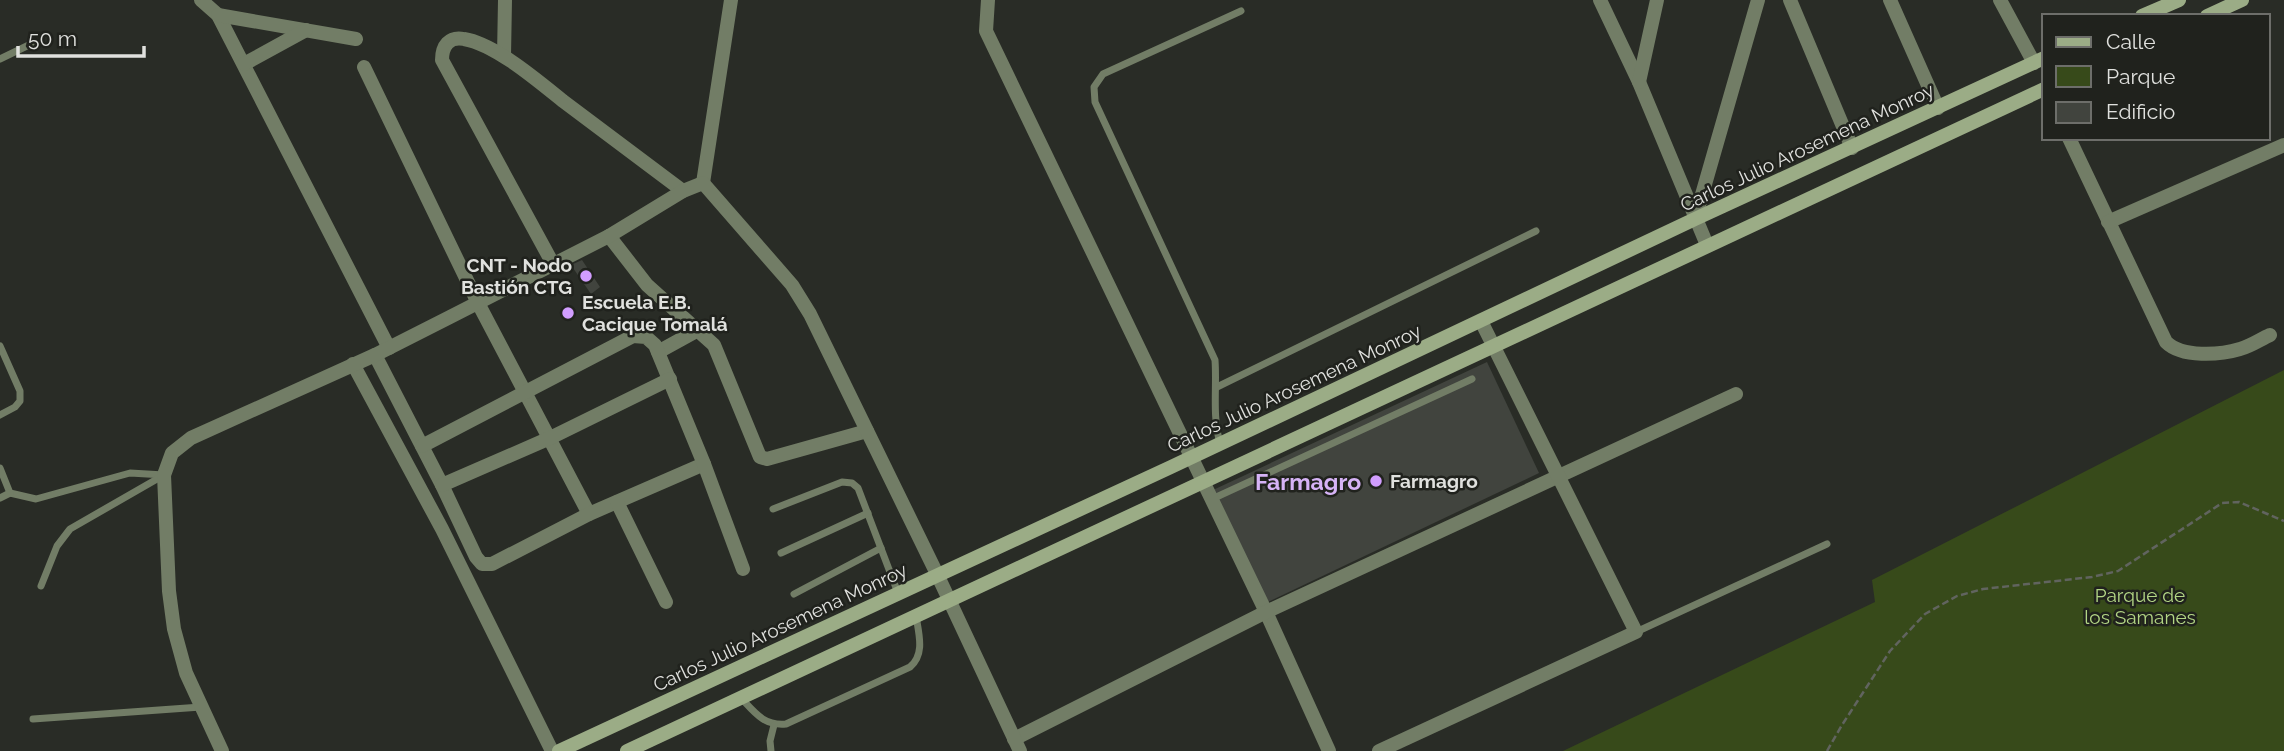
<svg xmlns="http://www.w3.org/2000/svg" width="2284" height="751" font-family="Raleway,sans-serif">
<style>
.green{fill:#374a1a}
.building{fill:#41443e}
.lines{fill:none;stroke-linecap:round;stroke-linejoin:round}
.path{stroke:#61645f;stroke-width:2.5;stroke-dasharray:7 3.5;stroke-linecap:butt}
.lane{stroke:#727d66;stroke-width:7}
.street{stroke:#727d66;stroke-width:14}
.secondary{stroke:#9bac86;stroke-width:14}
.poi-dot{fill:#d19dfe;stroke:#20221d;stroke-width:2.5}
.labels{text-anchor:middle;stroke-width:5;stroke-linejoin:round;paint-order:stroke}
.street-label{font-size:19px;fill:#e0e1de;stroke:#20221d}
.poi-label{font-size:19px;font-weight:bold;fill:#e0e1de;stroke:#20221d;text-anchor:start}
.park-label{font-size:19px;fill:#b3d685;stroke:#20221d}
.quarter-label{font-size:23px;font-weight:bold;fill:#d6b3f6;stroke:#20221d}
</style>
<rect width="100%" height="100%" fill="#292c26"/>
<polygon class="green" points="2284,370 2284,751 1563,751 1875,602 1872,580"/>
<g class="building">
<polygon points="582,260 600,287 591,294 571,265"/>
<polygon points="1487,362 1539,473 1268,602 1213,490"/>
</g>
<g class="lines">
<polyline class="path" points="1827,751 1842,725 1890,651 1925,614 1957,596 1983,589 2092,577 2118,571 2222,503 2239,502 2284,521"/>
<g class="lane">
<polyline points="0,59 31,44"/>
<polyline points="0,346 20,391 20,401 15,407 0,415"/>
<polyline points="1217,387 1536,231"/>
<path d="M 1220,443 C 1212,416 1217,387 1215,360 L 1095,102 L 1094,87 L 1103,74 L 1241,11"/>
<polyline points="0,468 10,493 36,499 130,473 164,475"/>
<polyline points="0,498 10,493"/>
<polyline points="1212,499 1472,379"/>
<polyline points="773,509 842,482 852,483 858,488 898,593"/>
<polyline points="781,553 868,513"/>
<polyline points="41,586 57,546 70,529 164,475"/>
<polyline points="794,594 881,548"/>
<polyline points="1636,632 1827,544"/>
<path d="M 741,698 C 755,713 764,726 786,724 L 910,667 C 925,654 919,635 916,616"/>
<polyline points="33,719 201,707"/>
<polyline points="771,751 770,741 774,725"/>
</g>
<g class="street">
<polyline points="201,0 218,15 389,348"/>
<polyline points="988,0 986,31 1266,612 1329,751"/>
<polyline points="1600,0 1639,82 1707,245"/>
<polyline points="1790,0 1852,148"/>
<polyline points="1890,0 1938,108"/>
<polyline points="2000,0 2034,63"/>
<polyline points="218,15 356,39"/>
<polyline points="504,56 505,0"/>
<polyline points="244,64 306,30"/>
<polyline points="364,67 478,303 589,514"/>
<polyline points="1639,82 1657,0"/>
<path d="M 2069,138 L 2166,342 C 2182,358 2220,355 2240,349 C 2251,346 2261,339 2270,335"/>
<polyline points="703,183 731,0"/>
<polyline points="1695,219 1758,0"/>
<polyline points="2108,222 2284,145"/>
<polyline points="609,236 647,285 714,345 760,457 767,459 867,431"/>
<path d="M 553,264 L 442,60 C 442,46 449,36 464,39 C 495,44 538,81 563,101 C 603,131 643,161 683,191"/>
<polyline points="658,352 698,330"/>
<polyline points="375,355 442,485 476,557 482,564 492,564 589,514 704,464"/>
<polyline points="353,364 442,529 552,751"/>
<polyline points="422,446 633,336 646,337 655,345 704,464 743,569"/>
<polyline points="442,485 550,438 670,379"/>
<polyline points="617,502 666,602"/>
<polyline points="1014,739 1266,612 1736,394"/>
<polyline points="222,751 186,673 174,629 169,591 164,475 172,453 191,438 375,355 450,317 609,236 683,191 703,183 792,285 810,314 937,574 1020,751"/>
<polyline points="1379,751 1636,632 1481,321"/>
</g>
<g class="secondary">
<polyline points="2142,16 2179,0"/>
<polyline points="2207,16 2242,0"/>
<polyline points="559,751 1171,467 1695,219 2044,58"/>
<polyline points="627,751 2044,89"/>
</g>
</g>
<g class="poi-dot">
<circle cx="586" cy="276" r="7"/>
<circle cx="568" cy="313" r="7"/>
<circle cx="1376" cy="481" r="7"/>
</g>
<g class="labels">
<g class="street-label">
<text transform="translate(1807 147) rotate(-25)" y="7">Carlos Julio Arosemena Monroy</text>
<text transform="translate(1294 388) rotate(-25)" y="7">Carlos Julio Arosemena Monroy</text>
<text transform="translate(780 627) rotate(-25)" y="7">Carlos Julio Arosemena Monroy</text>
</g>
<g class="poi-label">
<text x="572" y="272" text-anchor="end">CNT - Nodo<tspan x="572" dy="22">Bastión CTG</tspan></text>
<text x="582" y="309">Escuela E.B.<tspan x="582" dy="22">Cacique Tomalá</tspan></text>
<text x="1390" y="488">Farmagro</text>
</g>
<g class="park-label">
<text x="2140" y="602">Parque de<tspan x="2140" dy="22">los Samanes</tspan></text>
</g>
<g class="quarter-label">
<text x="1308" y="490">Farmagro</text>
</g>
</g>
<rect x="2042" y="14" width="228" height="126" fill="#20221d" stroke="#6d6e6a" stroke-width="2"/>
<rect x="2056" y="37" width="35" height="10" fill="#9bac86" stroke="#6d6e6a" stroke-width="2"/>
<text x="2106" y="49" font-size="21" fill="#e0e1de">Calle</text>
<rect x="2056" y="66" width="35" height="21" fill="#374a1a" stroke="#6d6e6a" stroke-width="2"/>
<text x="2106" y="84" font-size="21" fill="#e0e1de">Parque</text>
<rect x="2056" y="102" width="35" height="21" fill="#41443e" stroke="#6d6e6a" stroke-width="2"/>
<text x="2106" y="119" font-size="21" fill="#e0e1de">Edificio</text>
<path d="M18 46v10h126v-10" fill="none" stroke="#e0e1de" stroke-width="3.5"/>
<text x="28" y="46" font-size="21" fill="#e0e1de" stroke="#20221d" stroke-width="5" paint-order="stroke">50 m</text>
</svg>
